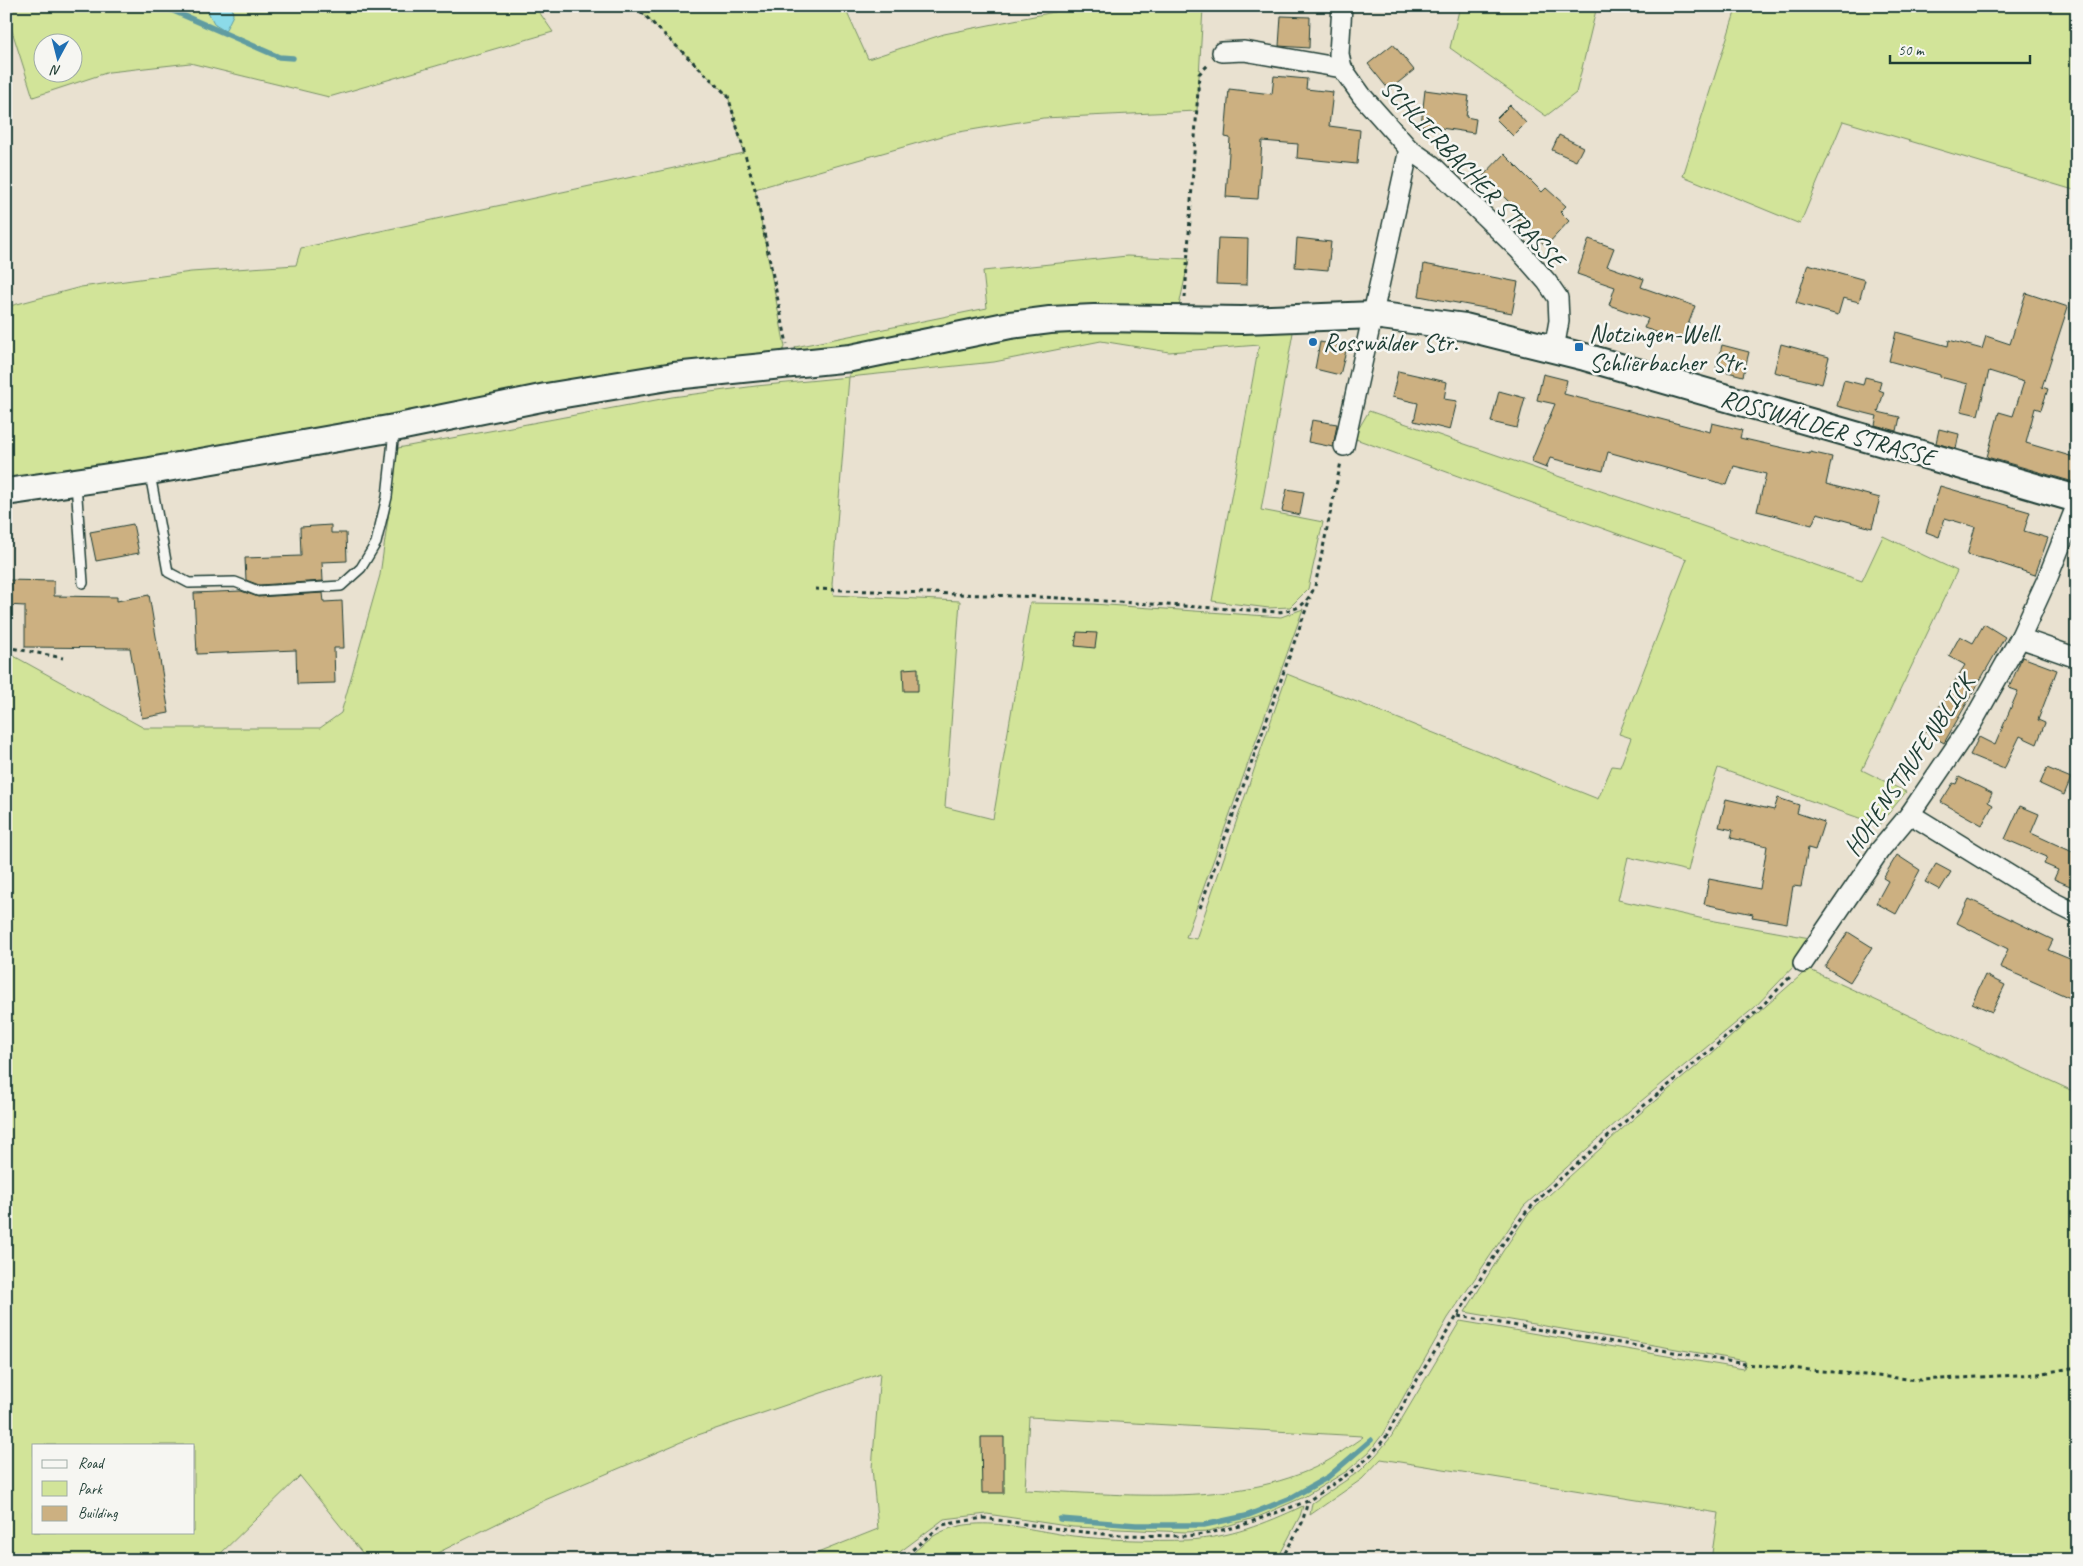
<svg xmlns="http://www.w3.org/2000/svg" width="2083" height="1566" font-family="Caveat,sans-serif">
<style>
.green{fill:#d2e499;stroke:#789066;fill-rule:evenodd}
.water{fill:#8cdbe9;stroke:#609ca1}
.lines{fill:none;stroke-linecap:round;stroke-linejoin:round}
.stream{stroke:#609ca1;stroke-width:5.5}
.building{fill:#ccb081;stroke:#1f3d34}
.lane-casing{stroke:#1f3d34;stroke-width:12}
.street-casing{stroke:#1f3d34;stroke-width:22}
.secondary-casing{stroke:#1f3d34;stroke-width:30}
.path{stroke:#1f3d34;stroke-width:3;stroke-dasharray:4 4;stroke-linecap:butt}
.lane{stroke:#f6f6f2;stroke-width:9}
.street{stroke:#f6f6f2;stroke-width:19}
.secondary{stroke:#f6f6f2;stroke-width:26}
.poi-dot{fill:#1f6fb2;stroke:#f6f6f2;stroke-width:2}
.labels{text-anchor:middle;stroke-width:5;stroke-linejoin:round;paint-order:stroke}
.street-label{font-size:25px;fill:#1f3d34;stroke:#f6f6f2}
.poi-label{font-size:25px;fill:#1f3d34;stroke:#f6f6f2;text-anchor:start}
</style>
<rect width="100%" height="100%" fill="#e9e1d0"/>
<filter id="ink" filterUnits="userSpaceOnUse"><feTurbulence type="fractalNoise" baseFrequency=".02" numOctaves="2"/><feDisplacementMap in="SourceGraphic" scale="10" xChannelSelector="R" yChannelSelector="G"/><feConvolveMatrix kernelMatrix="1 2 1 2 8 2 1 2 1" color-interpolation-filters="sRGB"/></filter>
<g filter="url(#ink)">
<g class="green">
<path d="M 6,6 L 535,6 L 553,32 L 329,97 L 190,63 L 109,72 L 33,97 L 6,12 ZM 42,42 L 72,42 L 72,72 L 42,72 Z"/>
<polygon points="635,6 844,6 868,59 944,34 1069,9 1203,8 1197,111 1043,118 953,133 755,189 785,347 779,358 6,485 6,307 81,287 191,272 296,265 301,248 744,153 728,96"/>
<polygon points="1460,6 1597,6 1576,93 1546,116 1450,48"/>
<polygon points="1737,6 2077,6 2077,191 1843,121 1800,224 1683,176"/>
<polygon points="1127,256 1189,259 1178,311 800,356 795,347 987,308 983,271"/>
<path d="M 1294,327 L 1261,510 L 1323,522 L 1308,589 L 1290,607 L 1269,608 L 1212,601 L 1259,345 L 1169,352 L 1101,341 L 994,362 L 849,377 L 832,584 L 833,595 L 960,601 L 945,807 L 993,819 L 1030,603 L 1093,604 L 1281,617 L 1303,609 L 1186,937 L 1196,939 L 1287,674 L 1598,799 L 1612,766 L 1620,767 L 1631,738 L 1619,734 L 1687,559 L 1353,438 L 1369,411 L 1862,581 L 1883,536 L 1957,571 L 1862,770 L 1906,792 L 1879,825 L 1718,768 L 1698,829 L 1688,871 L 1628,857 L 1618,900 L 1704,919 L 1810,938 L 1797,963 L 1754,1008 L 1629,1111 L 1524,1206 L 1448,1318 L 1382,1435 L 1369,1452 L 1347,1471 L 1304,1497 L 1258,1517 L 1209,1531 L 1185,1532 L 1073,1527 L 987,1514 L 944,1519 L 889,1560 L 800,1560 L 878,1529 L 872,1468 L 880,1373 L 695,1436 L 545,1500 L 423,1560 L 368,1560 L 300,1476 L 214,1560 L 6,1560 L 6,655 L 12,655 L 144,728 L 320,728 L 341,713 L 380,575 L 398,448 L 672,397 L 756,386 L 849,377 L 850,365 L 1054,328 ZM 1029,1417 L 1362,1436 L 1363,1437 C 1352,1444 1342,1452 1331,1459 C 1247,1509 1119,1494 1025,1490 ZM 34,1445 L 194,1445 L 194,1532 L 34,1532 Z"/>
<polygon points="1808,969 2077,1093 2077,1560 1711,1560 1718,1513 1381,1459 1362,1479 1310,1515 1312,1503 1360,1471 1376,1455 1391,1437 1460,1321 1744,1369 1745,1361 1465,1312 1503,1251 1528,1214 1631,1121 1710,1055"/>
<path d="M 1303,1506 L 1300,1516 L 1277,1560 L 908,1560 C 911,1554 916,1550 921,1546 C 961,1507 1024,1530 1073,1536 C 1108,1540 1152,1541 1187,1540 C 1229,1538 1265,1524 1303,1506 Z"/>
</g>
<polygon class="water" points="208,6 232,6 233,15 225,31 215,25 207,10"/>
<g class="lines">
<g class="stream">
<polyline points="162,6 279,57 293,58"/>
<polyline points="1060,1519 1136,1525 1204,1525 1246,1516 1291,1498 1328,1477 1371,1440"/>
</g>
</g>
<g class="building">
<polygon points="1281,16 1310,17 1309,48 1279,46"/>
<polygon points="1393,44 1414,70 1389,90 1368,64"/>
<polygon points="1274,76 1307,79 1306,89 1333,92 1329,126 1360,130 1357,164 1297,158 1298,144 1262,141 1258,199 1226,197 1230,138 1225,137 1229,89 1272,94"/>
<polygon points="1425,90 1469,96 1466,117 1476,119 1474,133 1421,125"/>
<polygon points="1510,105 1526,123 1513,136 1496,119"/>
<polygon points="1559,135 1583,147 1576,161 1552,150"/>
<polygon points="1504,154 1542,192 1546,188 1566,206 1560,212 1569,221 1546,246 1517,220 1522,215 1483,176"/>
<polygon points="1218,238 1248,239 1247,285 1216,284"/>
<polygon points="1297,238 1331,242 1328,270 1295,267"/>
<polygon points="1589,239 1614,248 1607,266 1644,279 1641,287 1695,306 1682,341 1644,328 1648,319 1609,305 1615,287 1577,274"/>
<polygon points="1424,264 1518,282 1512,313 1419,296"/>
<polygon points="1808,264 1865,280 1859,302 1843,298 1838,315 1796,303"/>
<polygon points="2026,293 2068,307 2042,387 2048,389 2041,410 2035,408 2026,443 2077,458 2077,483 1987,457 1999,412 2013,416 2024,382 1989,371 1978,415 1961,411 1968,384 1940,377 1940,375 1889,361 1896,332 1948,346 1949,340 1982,349 1986,336 2010,344"/>
<polygon points="1320,342 1347,347 1340,375 1315,369"/>
<polygon points="1781,344 1829,357 1822,384 1774,372"/>
<polygon points="1722,345 1749,352 1743,376 1716,369"/>
<polygon points="1398,371 1447,382 1444,399 1457,401 1450,430 1414,421 1418,403 1392,397"/>
<polygon points="1543,374 1567,380 1564,394 1710,432 1712,423 1742,430 1740,438 1810,454 1810,452 1832,457 1826,484 1880,498 1872,528 1817,513 1812,525 1757,511 1766,474 1734,466 1727,485 1608,452 1603,471 1550,458 1546,468 1531,462 1555,404 1537,400"/>
<polygon points="1865,377 1881,381 1879,390 1884,392 1878,412 1900,417 1897,431 1875,425 1877,416 1837,406 1844,380 1863,385"/>
<polygon points="1499,391 1525,398 1517,428 1491,422"/>
<polygon points="1312,420 1337,424 1333,447 1308,442"/>
<polygon points="1939,429 1959,434 1956,449 1936,443"/>
<polygon points="1940,486 2030,512 2024,531 2048,538 2035,575 1990,560 1967,555 1975,527 1945,518 1939,537 1926,532"/>
<polygon points="1287,489 1304,492 1300,515 1282,511"/>
<polygon points="133,524 139,553 96,561 90,532"/>
<polygon points="331,525 331,533 346,533 347,561 322,562 323,581 259,585 246,580 245,558 301,556 300,527"/>
<polygon points="6,580 54,581 54,596 117,597 117,601 149,595 169,713 142,718 130,648 25,647 25,606 6,605"/>
<polygon points="241,591 258,597 323,593 324,602 342,601 344,648 334,648 335,683 297,684 296,650 197,654 194,593"/>
<polygon points="1984,624 2005,637 1944,743 1924,731 1965,665 1949,656 1960,636 1973,643"/>
<polygon points="1077,632 1097,633 1095,648 1075,646"/>
<polygon points="2022,657 2057,670 2038,720 2045,723 2037,744 2020,736 2004,769 1970,755 1979,737 1995,745 2018,691 2009,688"/>
<polygon points="918,668 918,691 904,691 903,669"/>
<polygon points="2047,768 2071,778 2064,795 2040,784"/>
<polygon points="1959,777 1992,793 1988,802 1993,805 1982,825 1941,802 1953,783 1956,784"/>
<polygon points="1778,798 1799,805 1797,813 1824,822 1815,850 1808,848 1801,887 1793,886 1787,923 1752,917 1753,914 1704,904 1709,879 1760,889 1767,846 1731,838 1733,830 1719,827 1726,799 1774,810"/>
<polygon points="2020,806 2039,814 2031,833 2077,854 2077,889 2054,879 2058,870 2044,864 2047,857 2005,839"/>
<polygon points="1897,855 1920,870 1896,914 1876,903 1888,881 1883,878"/>
<polygon points="1936,864 1951,872 1940,890 1925,882"/>
<polygon points="1969,899 2053,940 2048,950 2077,962 2077,1001 2000,967 2008,949 1957,923"/>
<polygon points="1848,932 1872,947 1850,982 1825,967"/>
<polygon points="1985,975 2005,985 1992,1012 1972,1003"/>
<polygon points="981,1437 1004,1437 1004,1493 982,1493"/>
</g>
<g class="lines">
<g class="lane-casing">
<g id="lane">
<polyline points="150,474 168,572 189,583 235,582 258,591 341,586 361,568 376,543 387,497 394,431"/>
<polyline points="76,483 83,583"/>
</g>
</g>
<g class="street-casing">
<g id="street">
<polyline points="1342,6 1339,54 1342,68 1362,96 1409,149 1432,165 1519,250 1547,282 1558,298 1559,321 1554,349"/>
<polyline points="1222,52 1244,51 1342,68"/>
<polyline points="1344,446 1409,149"/>
<polyline points="2020,638 2077,658"/>
<polyline points="1910,814 2053,902 2077,914"/>
<polyline points="1803,963 1880,850 1910,814 1972,723 2020,638 2048,577 2077,504"/>
</g>
</g>
<g class="secondary-casing">
<polyline id="secondary" points="6,492 150,471 394,428 546,397 674,376 851,358 1010,325 1050,320 1094,318 1242,320 1374,315 1465,327 1585,357 2077,499"/>
</g>
<g class="path">
<polyline points="635,6 728,96 755,189 787,344"/>
<polyline points="2075,6 2077,7"/>
<polyline points="1185,298 1199,74 1209,64"/>
<path d="M 815,589 L 1042,597 L 1277,612 C 1298,610 1306,606 1315,586 L 1341,462"/>
<polyline points="6,647 63,658"/>
<polyline points="1200,908 1310,598"/>
<polyline points="1458,1316 1745,1364 1920,1380 2038,1374 2077,1367"/>
<polyline points="900,1560 942,1525 983,1518 1074,1531 1114,1535 1185,1536 1205,1534 1240,1526 1308,1501 1355,1469 1372,1454 1386,1437 1412,1388 1499,1249 1526,1212 1552,1186 1628,1119 1756,1012 1792,975"/>
<polyline points="1281,1560 1302,1523 1308,1501"/>
</g>
<use href="#lane" class="lane"/>
<use href="#street" class="street"/>
<use href="#secondary" class="secondary"/>
</g>
</g>
<g class="poi-dot">
<circle cx="1313" cy="342" r="5"/>
<rect x="1574" y="342" width="10" height="10" rx="2.5"/>
</g>
<g class="labels">
<g class="street-label">
<text transform="translate(1473 173) rotate(46)" y="9">SCHLIERBACHER STRASSE</text>
<text transform="translate(1828 427) rotate(16)" y="9">ROSSWÄLDER STRASSE</text>
<text transform="translate(1908 765) rotate(-56)" y="9">HOHENSTAUFENBLICK</text>
</g>
<g class="poi-label">
<text x="1589" y="342">Notzingen-Well.<tspan x="1589" dy="29">Schlierbacher Str.</tspan></text>
<text x="1323" y="351">Rosswälder Str.</text>
</g>
</g>
<rect width="2083" height="1566" fill="none" stroke="#f6f6f2" stroke-width="25"/>
<rect x="12" y="12" width="2058" height="1541" fill="none" stroke="#1f3d34" stroke-width="2" filter="url(#ink)"/>
<rect x="32" y="1444" width="162" height="90" fill="#f6f6f2" stroke="#a0aca6"/>
<rect x="42" y="1460" width="25" height="8" fill="#f6f6f2" stroke="#a0aca6"/>
<text x="78" y="1468" font-size="15" fill="#1f3d34">Road</text>
<rect x="42" y="1481" width="25" height="15" fill="#d2e499" stroke="#a0aca6"/>
<text x="78" y="1494" font-size="15" fill="#1f3d34">Park</text>
<rect x="42" y="1506" width="25" height="15" fill="#ccb081" stroke="#a0aca6"/>
<text x="78" y="1518" font-size="15" fill="#1f3d34">Building</text>
<g transform="translate(58 58) rotate(187)"><circle r="24" fill="#f6f6f2" stroke="#a0aca6"/>
<path d="M0-4L9 19L0 12L-9 19Z" fill="#1f6fb2"/>
<text y="-8" font-size="14" font-weight="bold" text-anchor="middle" fill="#1f3d34">N</text>
</g>
<path d="M1890 55v8h140v-8" fill="none" stroke="#1f3d34" stroke-width="2.5"/>
<text x="1898" y="55" font-size="15" fill="#1f3d34" stroke="#f6f6f2" stroke-width="4" paint-order="stroke">50 m</text>
</svg>
